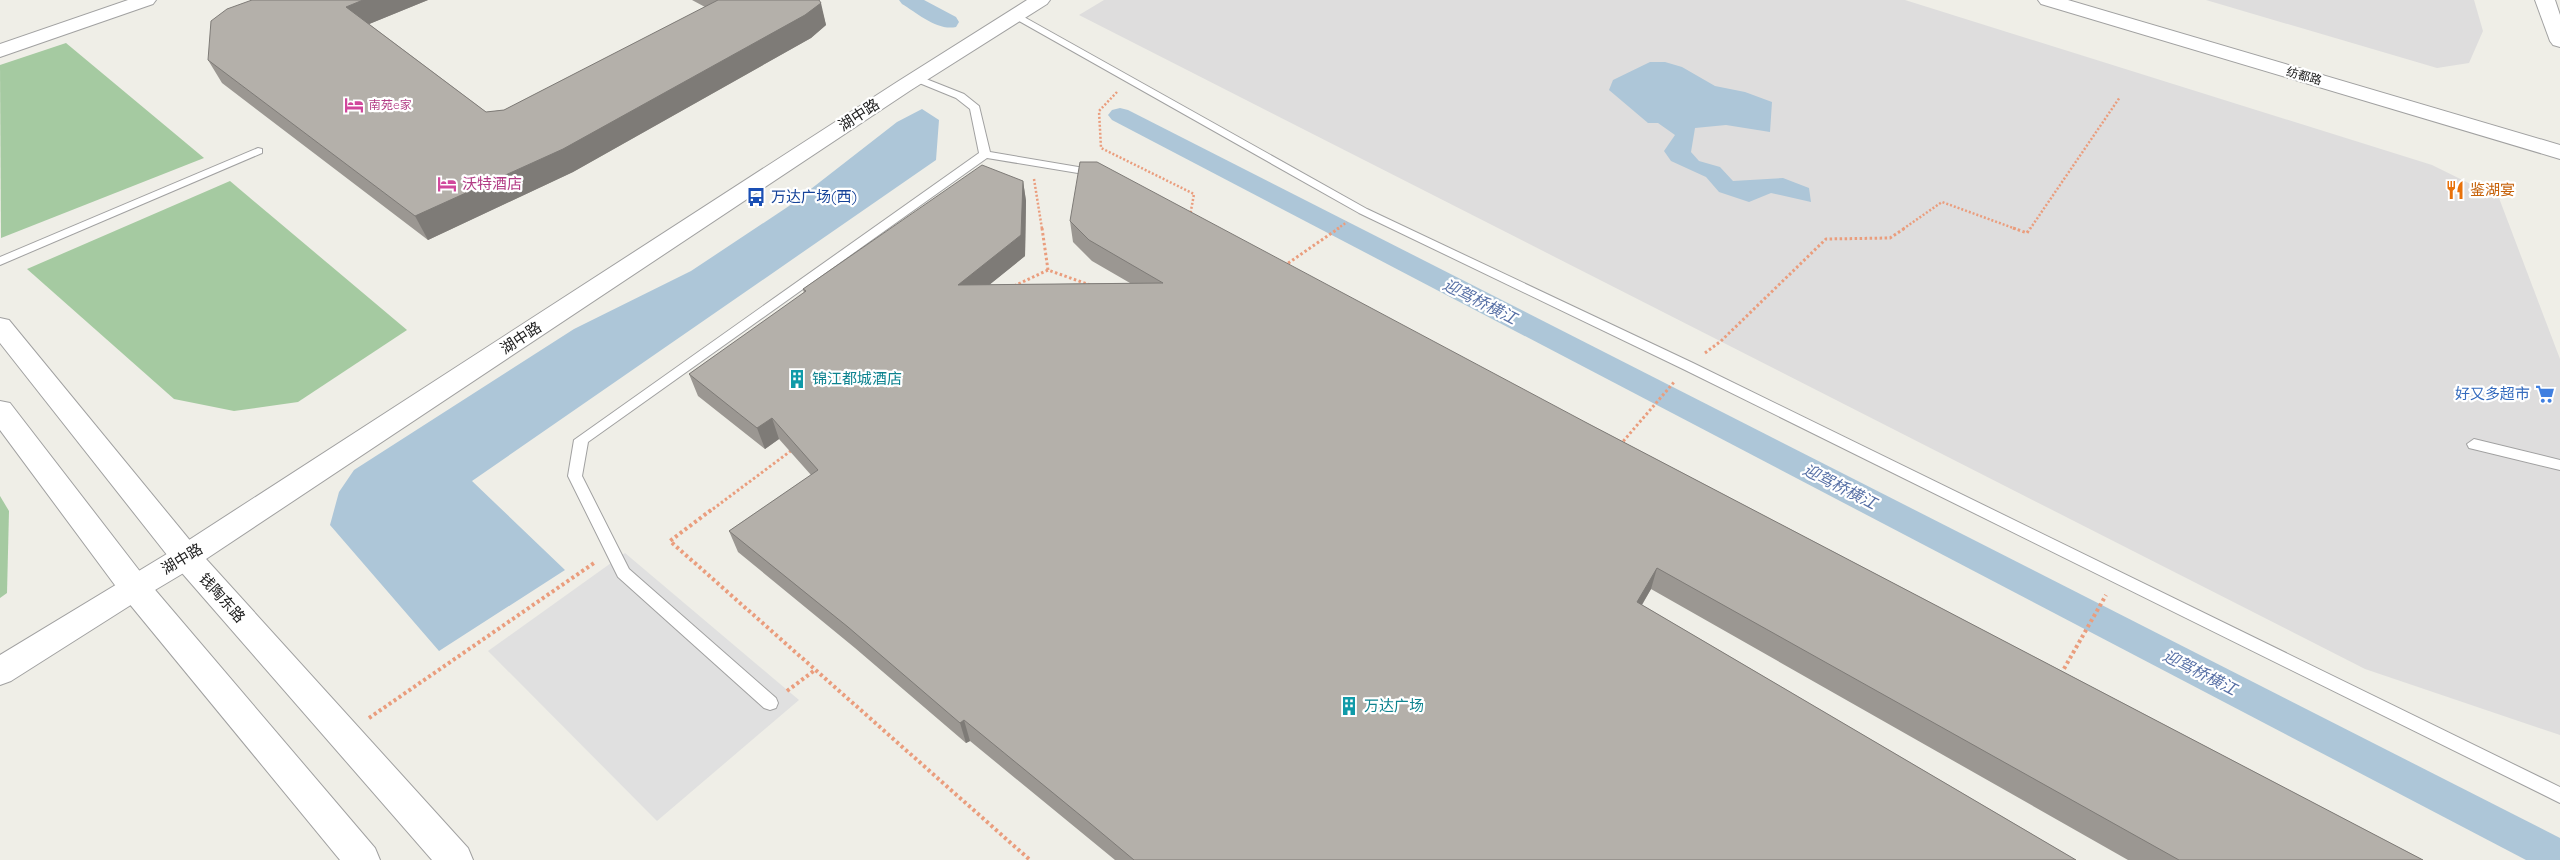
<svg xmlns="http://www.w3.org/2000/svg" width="2560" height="860" font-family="Quicksand,'Noto Sans SC',sans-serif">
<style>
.residential{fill:#dedddd}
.forest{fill:#a5caa1}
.parking{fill:#e0e0e0}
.water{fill:#adc6d8}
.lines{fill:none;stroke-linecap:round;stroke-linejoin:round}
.canal{fill:#adc6d8;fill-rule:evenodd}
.service-casing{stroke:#a1a1a1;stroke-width:2}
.minor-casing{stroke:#a1a1a1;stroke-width:2}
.tertiary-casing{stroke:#a1a1a1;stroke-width:2}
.path-far2{stroke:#ea9d7d;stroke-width:2.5;stroke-dasharray:2 2;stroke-linecap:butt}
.path-far1{stroke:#ea9d7d;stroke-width:3;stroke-dasharray:2.5 2.5;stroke-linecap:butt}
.path{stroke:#ea9d7d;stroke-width:4;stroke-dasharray:3 3;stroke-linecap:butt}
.service{fill:#fff;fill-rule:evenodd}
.minor{fill:#fff;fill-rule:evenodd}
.tertiary{fill:#fff;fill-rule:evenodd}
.wall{fill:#9b9792}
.shaded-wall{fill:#7e7b77}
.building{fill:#b4b0aa;stroke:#7e7b77}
.labels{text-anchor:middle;stroke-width:4.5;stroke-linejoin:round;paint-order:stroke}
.far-street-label{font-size:12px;fill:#202020;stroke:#fff}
.far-hotel-label{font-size:12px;fill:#b23c85;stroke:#fff;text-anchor:start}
.street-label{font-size:15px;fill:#202020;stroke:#fff}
.hotel-label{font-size:15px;fill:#b23c85;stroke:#fff;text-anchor:start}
.food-label{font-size:15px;fill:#c56008;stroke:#fff;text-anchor:start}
.transit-label{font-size:15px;fill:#164399;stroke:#fff;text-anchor:start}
.culture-label{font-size:15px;fill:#0d838f;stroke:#fff;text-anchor:start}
.shop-label{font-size:15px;fill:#366cbe;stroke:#fff;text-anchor:end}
.water-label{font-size:16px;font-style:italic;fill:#566fa5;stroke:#fff}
</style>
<rect width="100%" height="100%" fill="#efeee7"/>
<g class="residential">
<polygon points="1104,0 1905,0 2432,165 2499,198 2560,359 2560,735 2365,669 1079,15"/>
<polygon points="2206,0 2474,0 2483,31 2469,63 2437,68"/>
</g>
<g class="forest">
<polygon points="66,43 204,158 1,238 0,65"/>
<polygon points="230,181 407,330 298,402 234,411 174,399 27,269"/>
<polygon points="0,496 9,511 7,593 0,598"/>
</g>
<polygon class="parking" points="625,553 799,700 657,821 488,651"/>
<g class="water">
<polygon points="1650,62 1665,62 1682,67 1715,86 1745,92 1772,102 1770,132 1726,125 1695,128 1691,152 1699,161 1720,167 1733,181 1783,178 1809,188 1811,202 1771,193 1749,202 1719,192 1706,177 1671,161 1664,151 1675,135 1658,123 1648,123 1609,90 1613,80"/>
<polygon points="922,109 939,120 936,160 472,481 565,570 439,651 330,525 339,492 354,470 574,329 691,271 789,206 897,122"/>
</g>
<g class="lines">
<g class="canal">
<path d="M 899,0 L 924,0 L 956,17 L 959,22 L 956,27 C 937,31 917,13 902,4 Z"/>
<polygon points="1120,108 1128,110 2560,838 2560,860 2526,860 1112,120 1108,115 1112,110"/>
</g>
<g class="service-casing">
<g id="service">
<polygon points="1015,12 1367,209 1693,363 2560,787 2560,803 1683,369 1359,213 1012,17 1010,15"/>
<polygon points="916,75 964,94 979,106 990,152 1096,170 1102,173 1096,176 987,158 588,442 582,476 629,569 776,698 778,703 776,708 770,710 764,708 618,577 568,476 574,440 979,153 970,109 956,98 912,80 912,76"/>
<polygon points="258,148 262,149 262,153 0,265 0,257"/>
<polygon points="2474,439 2560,460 2560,470 2469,448 2467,444"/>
</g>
</g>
<g class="minor-casing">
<g id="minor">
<polygon points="128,0 156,0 153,4 0,57 0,44"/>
<polygon points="1027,0 1050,0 1047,4 911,90 197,565 145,596 11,681 0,685 0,655 175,549 897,82"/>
</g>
</g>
<g class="tertiary-casing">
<g id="tertiary">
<polygon points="2038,0 2068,0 2560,145 2560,159 2041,4"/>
<polygon points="2535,0 2555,0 2560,15 2560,47 2553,45 2550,41"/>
<polygon points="0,318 9,320 197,549 468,848 473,860 432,860 175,565 0,343"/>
<polygon points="0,401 10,403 145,578 375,848 380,860 340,860 123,596 0,430"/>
</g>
</g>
<g class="path-far2">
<polyline points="1117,92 1099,111 1101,148 1194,194 1190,216"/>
<polyline points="1034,179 1042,229"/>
<polyline points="1337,229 1347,222"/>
<polyline points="1903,229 1942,202 2016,229"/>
<polyline points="2030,229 2120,97"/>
</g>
<g class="path-far1">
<polyline points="1042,228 1048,270"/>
<polyline points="2013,228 2027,233 2030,228"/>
<polyline points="1284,266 1339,228"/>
<polyline points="1014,286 1048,270 1090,285"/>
<polyline points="1705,353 1721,341 1826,239 1890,238 1905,228"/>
<polyline points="1620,445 1675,381"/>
<polyline points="709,512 792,450"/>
</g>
<g class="path">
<polyline points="711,510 670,541 1030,860"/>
<polyline points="2061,674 2106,595"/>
<polyline points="787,691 815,670"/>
<polyline points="369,718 594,563"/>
</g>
<use href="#service" class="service"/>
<use href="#minor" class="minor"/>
<use href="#tertiary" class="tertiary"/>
</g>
<g class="wall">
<polygon points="252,0 428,0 369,24 486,112 504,110 705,7 692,0 819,0 826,25 811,38 573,172 428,240 222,83 208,60"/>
<polygon points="1023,181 1026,201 1025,256 989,285 1130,283 1092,261 1073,242 1070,221 1587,423 2423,860 2128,860 1651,589 1642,605 2076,860 1115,860 970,741 966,743 855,648 738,552 729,531 811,475 779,439 765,449 698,396 689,374 804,293 803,289"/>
</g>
<g class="shaded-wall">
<polygon points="363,0 428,0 357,29 346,7"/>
<polygon points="821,3 826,25 811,38 573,172 428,240 415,216"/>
<polygon points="1023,181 1026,201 1025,256 963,306 958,285"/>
<polygon points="772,418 779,439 765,449 757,428"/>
<polygon points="1657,568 1651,589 1631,623 1637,602"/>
<polygon points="964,720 970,741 966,743 960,723"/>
</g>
<g class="building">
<polygon points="252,0 363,0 346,7 486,112 504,110 718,0 819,0 821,3 805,15 563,149 415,216 208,60 211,21 227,9"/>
<polygon points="1080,162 1097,162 1587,423 2423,860 2179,860 1657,568 1637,602 2076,860 1134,860 1091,824 964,720 960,723 848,627 729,531 818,470 772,418 757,428 689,374 806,291 803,289 982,165 1023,181 1021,235 958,285 1163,283 1089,240 1070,221"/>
</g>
<defs>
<g id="hotel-bare" transform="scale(1.5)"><path d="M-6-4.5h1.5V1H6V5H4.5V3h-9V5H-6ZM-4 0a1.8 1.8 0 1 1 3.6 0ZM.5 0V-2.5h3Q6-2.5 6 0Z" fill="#d1479c" stroke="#fff" stroke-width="2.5" paint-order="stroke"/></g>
<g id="restaurant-bare" transform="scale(1.5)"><path d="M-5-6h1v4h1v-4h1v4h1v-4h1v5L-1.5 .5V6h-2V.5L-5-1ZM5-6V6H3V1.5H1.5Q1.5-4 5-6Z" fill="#e8710a" stroke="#fff" stroke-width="2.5" paint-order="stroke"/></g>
<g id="bus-bare" transform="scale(1.5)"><path d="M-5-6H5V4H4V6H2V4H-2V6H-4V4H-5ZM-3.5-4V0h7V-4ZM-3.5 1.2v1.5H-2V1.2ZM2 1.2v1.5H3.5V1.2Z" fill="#1a4fb4" stroke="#fff" stroke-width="2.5" paint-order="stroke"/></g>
<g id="building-bare" transform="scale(1.5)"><path d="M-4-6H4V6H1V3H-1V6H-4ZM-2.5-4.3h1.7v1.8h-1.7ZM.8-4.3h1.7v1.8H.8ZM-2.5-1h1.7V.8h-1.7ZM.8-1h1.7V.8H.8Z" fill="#0f9aa8" stroke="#fff" stroke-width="2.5" paint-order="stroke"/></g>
<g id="supermarket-bare" transform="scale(1.5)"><path d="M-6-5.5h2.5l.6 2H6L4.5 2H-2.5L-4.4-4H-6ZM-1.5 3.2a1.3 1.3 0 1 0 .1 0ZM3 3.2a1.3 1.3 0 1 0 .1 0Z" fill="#3f7fe0" stroke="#fff" stroke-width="2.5" paint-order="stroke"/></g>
</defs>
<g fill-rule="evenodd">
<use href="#hotel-bare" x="354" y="105"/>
<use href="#hotel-bare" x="447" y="184"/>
<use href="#restaurant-bare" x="2455" y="190"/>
<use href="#bus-bare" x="756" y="197"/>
<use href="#building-bare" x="797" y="379"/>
<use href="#supermarket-bare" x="2545" y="394"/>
<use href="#building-bare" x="1349" y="706"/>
</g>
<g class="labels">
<g class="far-street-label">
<text transform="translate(2304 76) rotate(16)" y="4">纺都路</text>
</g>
<g class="far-hotel-label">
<text x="369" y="109">南苑e家</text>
</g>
<g class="street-label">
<text transform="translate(859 115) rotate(-33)" y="5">湖中路</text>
<text transform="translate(521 338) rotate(-33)" y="5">湖中路</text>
<text transform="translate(182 559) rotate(-31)" y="5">湖中路</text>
<text transform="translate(222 598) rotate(48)" y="5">钱陶东路</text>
</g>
<g class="hotel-label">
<text x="462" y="189">沃特酒店</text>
</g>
<g class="food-label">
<text x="2470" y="195">鉴湖宴</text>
</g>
<g class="transit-label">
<text x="771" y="202">万达广场(西)</text>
</g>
<g class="culture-label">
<text x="812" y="384">锦江都城酒店</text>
<text x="1364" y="711">万达广场</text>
</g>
<g class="shop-label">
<text x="2530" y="399">好又多超市</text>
</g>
<g class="water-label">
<text transform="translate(1480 301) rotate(27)" y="6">迎驾桥横江</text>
<text transform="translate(1840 486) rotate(27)" y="6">迎驾桥横江</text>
<text transform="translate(2200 672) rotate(27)" y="6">迎驾桥横江</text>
</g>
</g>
</svg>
